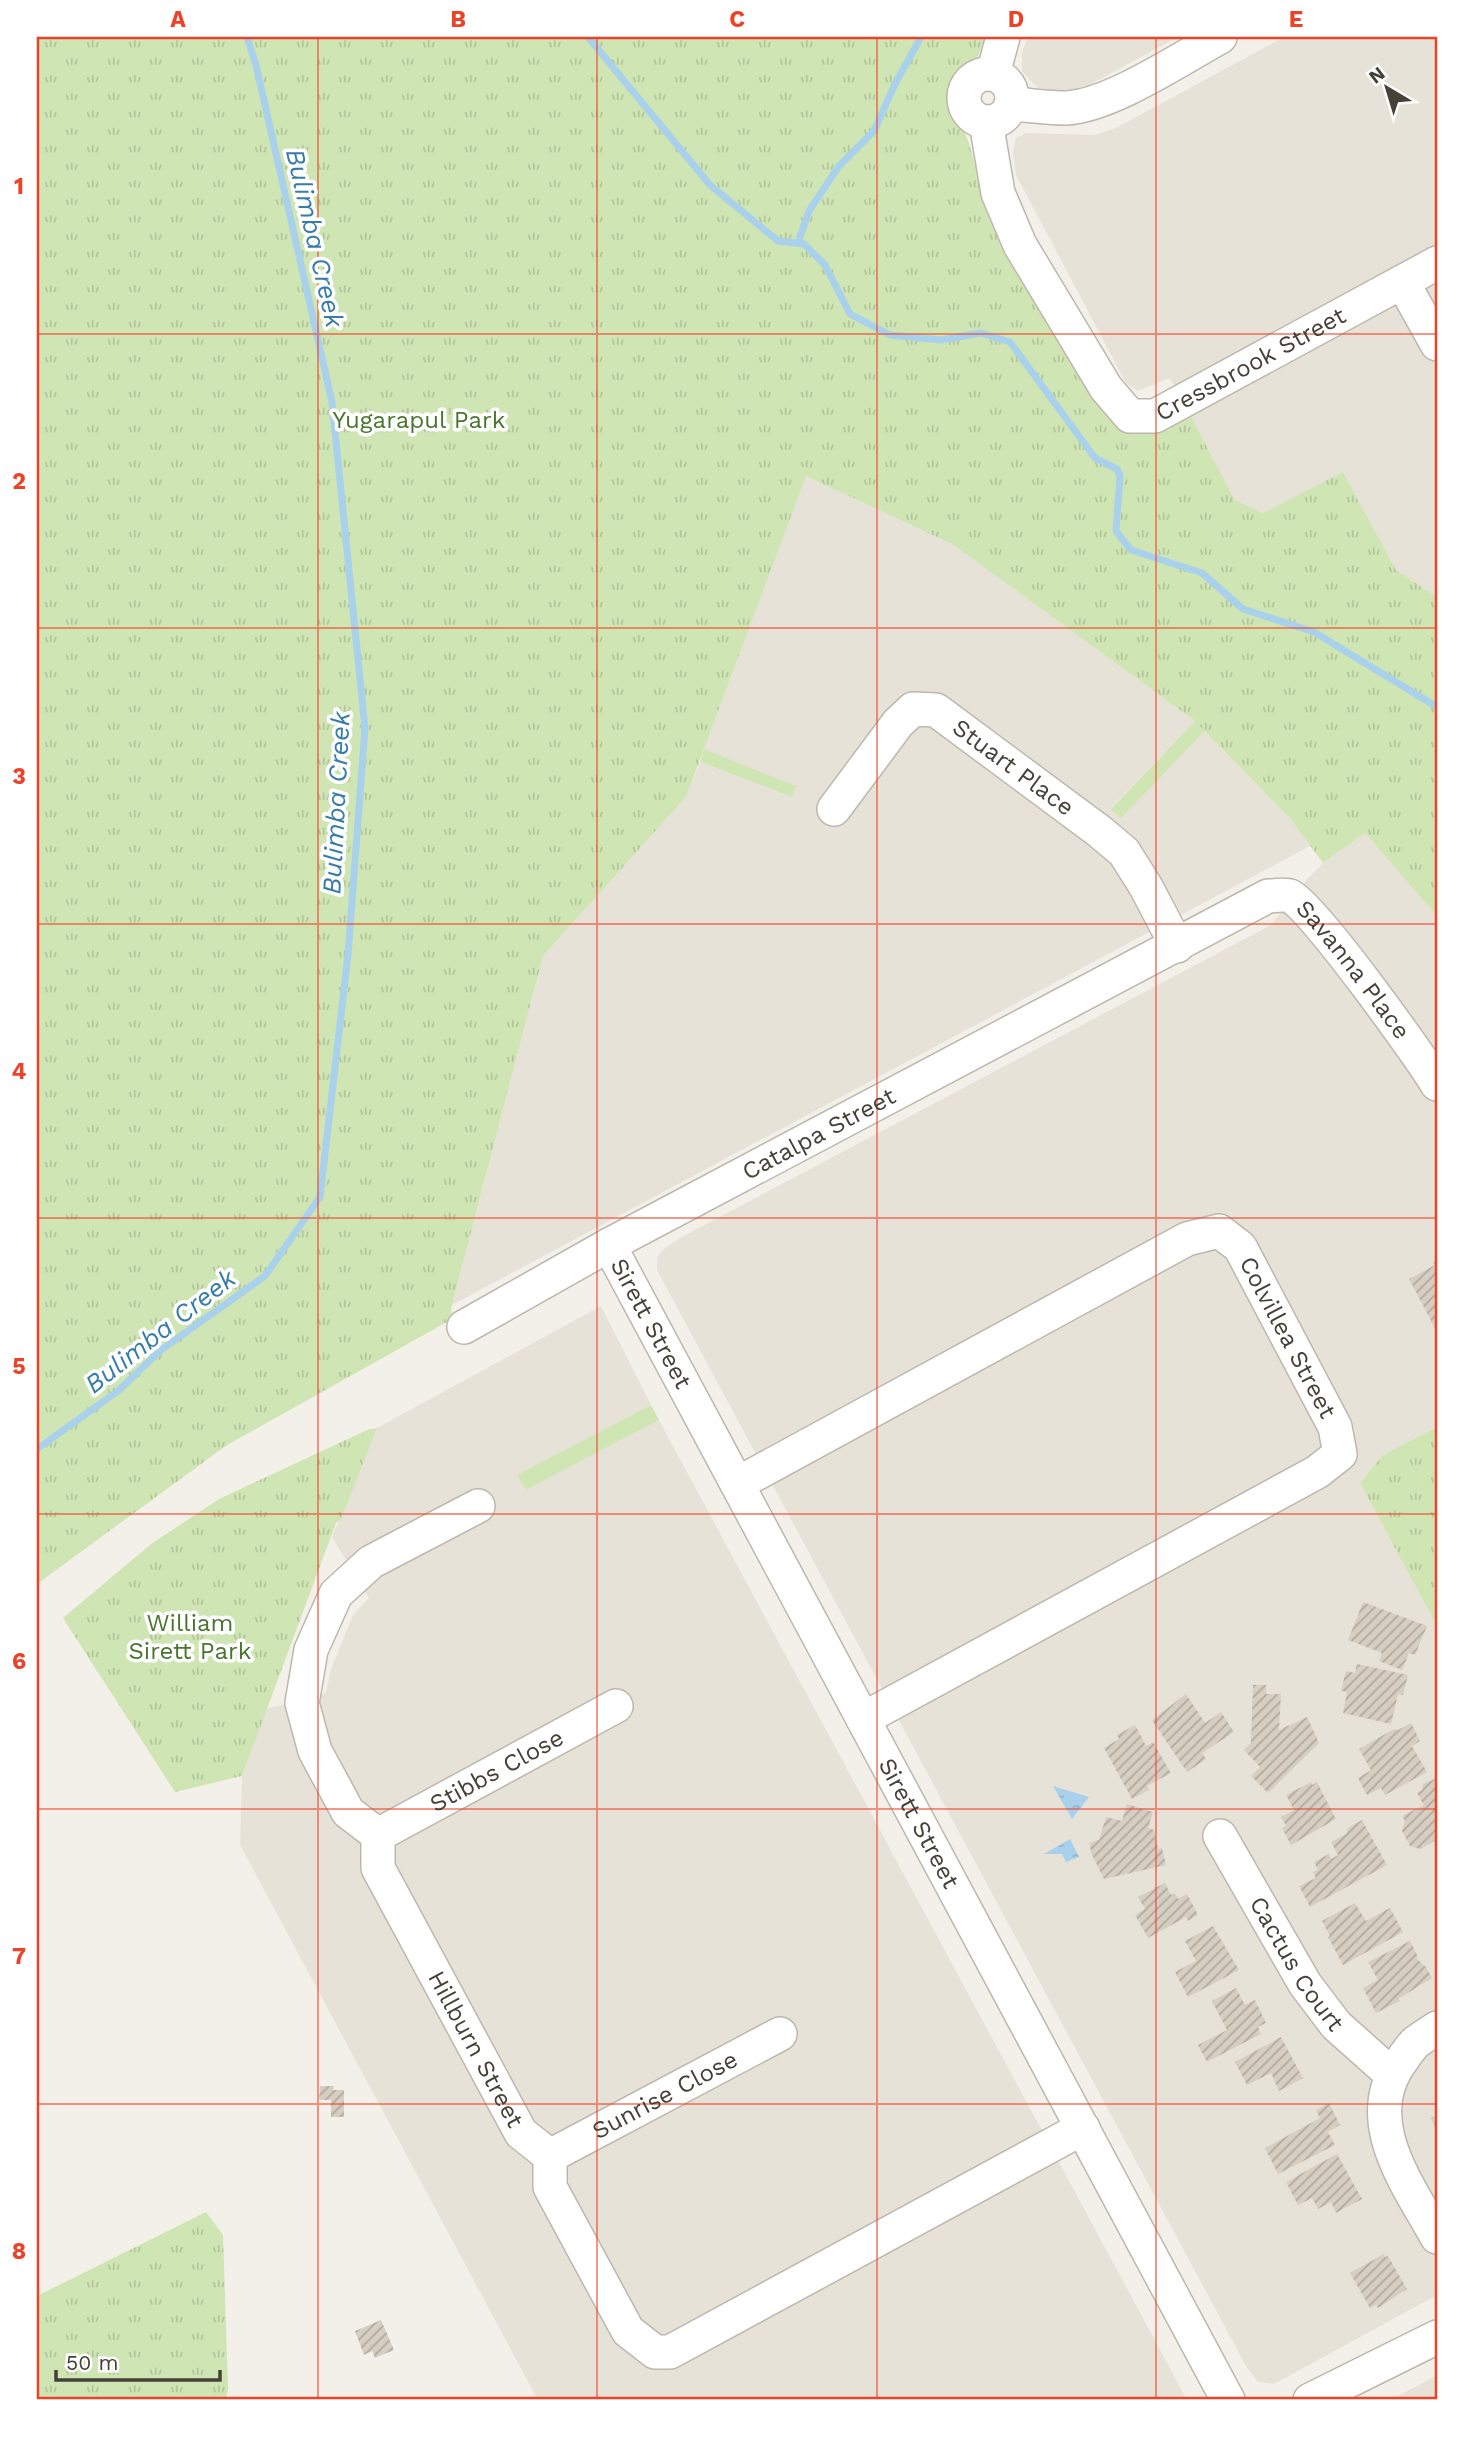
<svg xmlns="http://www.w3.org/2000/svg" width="1474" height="2437" font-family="'Work Sans',sans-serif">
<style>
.residential{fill:#e7e2d7}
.grass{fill:#cfe5b4}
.park{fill:url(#park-tufts)}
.water{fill:url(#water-ripples)}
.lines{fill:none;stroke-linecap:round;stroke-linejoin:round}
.stream{stroke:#a9d1ec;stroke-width:7}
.building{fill:url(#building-hatch)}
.minor-casing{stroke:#beb7ac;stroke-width:36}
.minor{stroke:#fff;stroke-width:33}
.grid{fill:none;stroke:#ec4227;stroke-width:2;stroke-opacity:0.55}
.labels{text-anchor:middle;stroke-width:7;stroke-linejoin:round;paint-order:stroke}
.street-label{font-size:24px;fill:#464037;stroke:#fff}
.park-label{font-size:24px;fill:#4a752e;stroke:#fff}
.water-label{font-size:26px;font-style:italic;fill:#377cab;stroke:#fff}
.neatline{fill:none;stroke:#ec4227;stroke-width:2.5}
.grid-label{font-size:23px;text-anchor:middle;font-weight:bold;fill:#ec4227}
</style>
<defs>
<pattern id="park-tufts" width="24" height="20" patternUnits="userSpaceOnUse" patternTransform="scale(1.75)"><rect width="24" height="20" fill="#cfe5b4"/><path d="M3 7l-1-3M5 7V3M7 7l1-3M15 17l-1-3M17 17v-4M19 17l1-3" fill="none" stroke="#b3c69b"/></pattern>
<pattern id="water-ripples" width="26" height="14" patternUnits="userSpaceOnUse" patternTransform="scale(1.75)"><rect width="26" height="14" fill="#a9d1ec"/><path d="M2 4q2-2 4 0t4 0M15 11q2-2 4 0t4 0" fill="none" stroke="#93b4cb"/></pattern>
<pattern id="building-hatch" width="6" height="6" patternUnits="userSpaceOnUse" patternTransform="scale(1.75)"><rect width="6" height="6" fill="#d7cec2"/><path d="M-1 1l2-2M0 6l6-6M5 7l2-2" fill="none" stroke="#b0a99e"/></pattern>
</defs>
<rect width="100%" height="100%" fill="#f3f0e9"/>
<g class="residential">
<polygon points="1028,37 1178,37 1089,85 1064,92 1038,88 1022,71 1022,52"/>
<polygon points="1284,37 1437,37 1437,597 1396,570 1343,472 1263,514 1235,500 1170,378 1138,391 1126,383 1016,175 1013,151 1016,138 1026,133 1095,135 1116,128"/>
<polygon points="806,475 952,544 1195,721 1111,808 1121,817 1205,731 1289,817 1310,846 452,1305 543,956 686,797 700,762 792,797 795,786 704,749"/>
<polygon points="1365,833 1437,916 1437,1427 1383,1455 1360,1483 1437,1626 1437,2295 1274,2384 1258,2382 1246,2366 657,1270 657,1257 666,1247 680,1238 1271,925 1308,878 1323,863"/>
<polygon points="601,1306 651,1405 518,1475 526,1490 659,1420 1187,2400 538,2400 240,1845 242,1776 266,1709 326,1693 331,1669 353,1615 369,1598 332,1537 377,1428"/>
<polygon points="1437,2375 1437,2400 1391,2400"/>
</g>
<g class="grass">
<polygon points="1195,721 1205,731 1121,818 1111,809"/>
<polygon points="704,749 796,786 792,797 700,762"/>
<polygon points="651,1405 659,1420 526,1490 517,1475"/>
</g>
<g class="park">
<polygon points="37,37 985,37 977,59 962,70 956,79 948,102 968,140 985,200 1100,401 1118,428 1163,428 1189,413 1235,500 1263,513 1343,472 1396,570 1437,597 1437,916 1365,833 1323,863 1289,817 1195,721 952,544 806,476 686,797 543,956 452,1305 451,1311 454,1318 227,1445 37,1584"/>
<polygon points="1437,1427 1437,1626 1360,1483 1383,1455"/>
<polygon points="377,1428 341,1519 336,1523 242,1776 175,1792 63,1618 151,1544 219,1499 367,1430"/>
<polygon points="206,2212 223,2235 228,2389 226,2400 37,2400 37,2296"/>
</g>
<g class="water">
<polygon points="1053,1786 1089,1797 1072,1819"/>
<polygon points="1070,1839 1079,1857 1066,1862 1062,1854 1044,1854"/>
</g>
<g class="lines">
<g class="stream">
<polyline points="588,37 710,185 778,241 804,244 825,265 850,314 890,335 941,340 981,333 1010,342 1095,458 1117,469 1120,476 1116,531 1131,550 1202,573 1243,609 1314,632 1437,707"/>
<polyline points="798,243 809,211 839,166 874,131 895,84 921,37"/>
<polyline points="37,1449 118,1391 161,1350 265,1276 320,1197 348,955 365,728 332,402 256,65 247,37"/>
</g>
</g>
<g class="building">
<polygon points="1437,1259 1437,1332 1409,1279 1435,1265 1433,1262"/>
<polygon points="1363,1602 1427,1626 1415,1655 1409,1653 1402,1670 1379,1661 1382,1653 1348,1640"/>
<polygon points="1357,1664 1408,1675 1403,1695 1398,1694 1391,1724 1343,1713 1347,1692 1341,1691 1346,1671 1355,1673"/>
<polygon points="1253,1685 1266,1685 1266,1694 1281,1694 1279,1730 1307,1717 1319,1743 1268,1793 1251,1776 1260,1767 1244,1750 1251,1743"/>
<polygon points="1186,1694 1205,1723 1221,1712 1234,1732 1202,1753 1206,1759 1187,1772 1152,1720"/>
<polygon points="1411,1723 1420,1741 1412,1746 1427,1772 1385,1795 1381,1788 1367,1795 1358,1778 1371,1770 1359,1749 1394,1729 1398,1730"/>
<polygon points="1135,1725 1146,1746 1153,1742 1171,1773 1147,1786 1149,1790 1132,1799 1104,1748 1119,1739 1117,1735"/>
<polygon points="1437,1778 1437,1840 1420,1849 1410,1846 1402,1831 1405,1821 1402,1816 1424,1805 1417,1793 1422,1790 1423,1784"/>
<polygon points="1311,1782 1312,1785 1317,1782 1336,1819 1291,1845 1282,1828 1286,1826 1281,1817 1294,1810 1286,1795"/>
<polygon points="1127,1804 1153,1812 1148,1828 1154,1830 1158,1849 1162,1848 1166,1865 1104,1879 1092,1855 1089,1843 1099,1840 1106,1817 1122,1821"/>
<polygon points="1362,1820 1387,1865 1310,1907 1299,1886 1316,1878 1313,1872 1318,1870 1314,1862 1329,1854 1331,1859 1338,1855 1331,1842 1346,1834 1348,1828"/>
<polygon points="1165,1883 1171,1895 1175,1893 1178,1899 1187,1894 1198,1915 1188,1921 1186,1917 1148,1938 1135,1915 1145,1909 1138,1897"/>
<polygon points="1355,1903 1366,1921 1390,1908 1403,1932 1343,1965 1328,1937 1330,1936 1322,1921"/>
<polygon points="1213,1926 1239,1970 1188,1997 1175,1972 1196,1961 1185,1941"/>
<polygon points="1410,1941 1418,1957 1416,1958 1426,1967 1432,1978 1398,1999 1400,2001 1376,2013 1363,1988 1378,1980 1368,1962"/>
<polygon points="1236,1988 1245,2005 1255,2000 1266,2023 1258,2027 1261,2034 1207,2062 1198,2045 1227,2030 1212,2001"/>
<polygon points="1281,2037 1303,2078 1279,2091 1271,2073 1247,2085 1235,2062"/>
<polygon points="320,2086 334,2086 333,2090 344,2090 344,2117 331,2117 331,2100 319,2100"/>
<polygon points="1329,2103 1340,2125 1328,2132 1335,2145 1278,2174 1265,2148 1320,2118 1316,2110"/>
<polygon points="1437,2115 1437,2131 1431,2118"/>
<polygon points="1337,2154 1362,2199 1336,2213 1331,2202 1318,2209 1312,2198 1298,2205 1286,2182"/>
<polygon points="1384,2254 1385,2257 1388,2256 1407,2289 1378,2308 1376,2305 1370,2308 1350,2273"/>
<polygon points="381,2320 394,2350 375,2358 372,2351 364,2355 355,2331"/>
</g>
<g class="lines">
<g class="minor-casing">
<g id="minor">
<polyline points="993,74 1003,37"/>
<circle cx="988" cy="98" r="24"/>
<path d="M 1011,104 C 1029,105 1048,108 1066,108 C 1110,106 1180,59 1220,37"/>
<path id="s1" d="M 986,122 L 998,193 L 1020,245 L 1106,388 L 1130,416 L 1155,416 L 1437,263"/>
<polyline points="1403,283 1437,344"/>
<path id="s2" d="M 834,809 L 898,723 L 913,709 L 936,710 L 1099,831 L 1124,852 L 1146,887 L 1177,946"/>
<path id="s3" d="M 609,1245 L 1228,2400"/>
<path id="s4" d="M 464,1327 L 609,1245 L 1268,896 C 1274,896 1284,894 1290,896 C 1311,904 1421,1057 1437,1084"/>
<path id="s5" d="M 737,1484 L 1187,1239 L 1219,1231 L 1240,1247 L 1335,1427 L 1340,1454 L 1317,1472 L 863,1719"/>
<path id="s6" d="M 478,1506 L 371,1562 L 336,1594 L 311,1650 L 302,1703 L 315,1751 L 348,1812 L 378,1835 L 378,1868 L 521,2133 L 550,2156 L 550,2187 L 628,2331 L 655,2352 L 670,2352 L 1083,2128"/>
<path id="s7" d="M 378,1835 L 616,1706"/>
<path id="s8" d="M 1220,1836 L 1305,1984 L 1336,2025 L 1391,2074"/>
<path d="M 1437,2028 C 1430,2033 1422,2037 1415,2043 C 1410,2048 1406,2054 1402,2060 C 1358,2119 1407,2183 1437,2237"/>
<path id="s9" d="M 550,2156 L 780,2034"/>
<polyline points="1310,2400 1437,2337"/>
</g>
</g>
<use href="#minor" class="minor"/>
</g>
<path class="grid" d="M 318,37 L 318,2400M 597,37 L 597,2400M 877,37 L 877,2400M 1156,37 L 1156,2400M 37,334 L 1437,334M 37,628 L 1437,628M 37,924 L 1437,924M 37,1218 L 1437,1218M 37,1514 L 1437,1514M 37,1809 L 1437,1809M 37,2104 L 1437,2104"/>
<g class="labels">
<g class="street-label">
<text dy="8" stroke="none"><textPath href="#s1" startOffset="466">Cressbrook Street</textPath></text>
<text dy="8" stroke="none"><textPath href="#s2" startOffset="247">Stuart Place</textPath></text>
<text dy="8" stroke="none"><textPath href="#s4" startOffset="1032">Savanna Place</textPath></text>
<text dy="8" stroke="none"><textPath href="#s4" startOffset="404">Catalpa Street</textPath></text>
<text dy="8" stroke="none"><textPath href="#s3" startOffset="89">Sirett Street</textPath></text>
<text dy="8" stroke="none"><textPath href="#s5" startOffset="674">Colvillea Street</textPath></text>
<text dy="8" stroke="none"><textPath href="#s7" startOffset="135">Stibbs Close</textPath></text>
<text dy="8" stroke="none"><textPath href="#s3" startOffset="656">Sirett Street</textPath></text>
<text dy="8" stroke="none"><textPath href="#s8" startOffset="149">Cactus Court</textPath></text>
<text dy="8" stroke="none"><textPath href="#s6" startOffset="679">Hillburn Street</textPath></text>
<text dy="8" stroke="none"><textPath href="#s9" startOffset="130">Sunrise Close</textPath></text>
</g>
<g class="park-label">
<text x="419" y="428">Yugarapul Park</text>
<text x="190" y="1631">William<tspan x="190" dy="28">Sirett Park</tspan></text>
</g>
<g class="water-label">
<text transform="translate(315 238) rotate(77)" y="9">Bulimba Creek</text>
<text transform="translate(336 803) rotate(-87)" y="9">Bulimba Creek</text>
<text transform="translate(160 1331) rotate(-38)" y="9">Bulimba Creek</text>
</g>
</g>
<rect width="1474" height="2437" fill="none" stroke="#ffffff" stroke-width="77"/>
<g transform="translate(1387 88) rotate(322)" stroke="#ffffff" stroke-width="5" paint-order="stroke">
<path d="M0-5L12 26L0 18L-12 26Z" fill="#464037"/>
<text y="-10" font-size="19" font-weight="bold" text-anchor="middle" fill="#464037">N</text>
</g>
<path d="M56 2370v10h164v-10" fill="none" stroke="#464037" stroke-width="3.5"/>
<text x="66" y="2370" font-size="21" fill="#464037" stroke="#ffffff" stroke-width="5" paint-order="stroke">50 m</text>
<rect x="38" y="38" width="1398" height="2360" class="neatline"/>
<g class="grid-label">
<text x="178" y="27">A</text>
<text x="458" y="27">B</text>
<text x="737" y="27">C</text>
<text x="1016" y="27">D</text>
<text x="1296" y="27">E</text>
<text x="19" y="194">1</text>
<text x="19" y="489">2</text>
<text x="19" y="784">3</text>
<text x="19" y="1079">4</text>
<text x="19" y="1374">5</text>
<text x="19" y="1669">6</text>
<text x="19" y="1964">7</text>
<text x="19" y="2259">8</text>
</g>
</svg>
